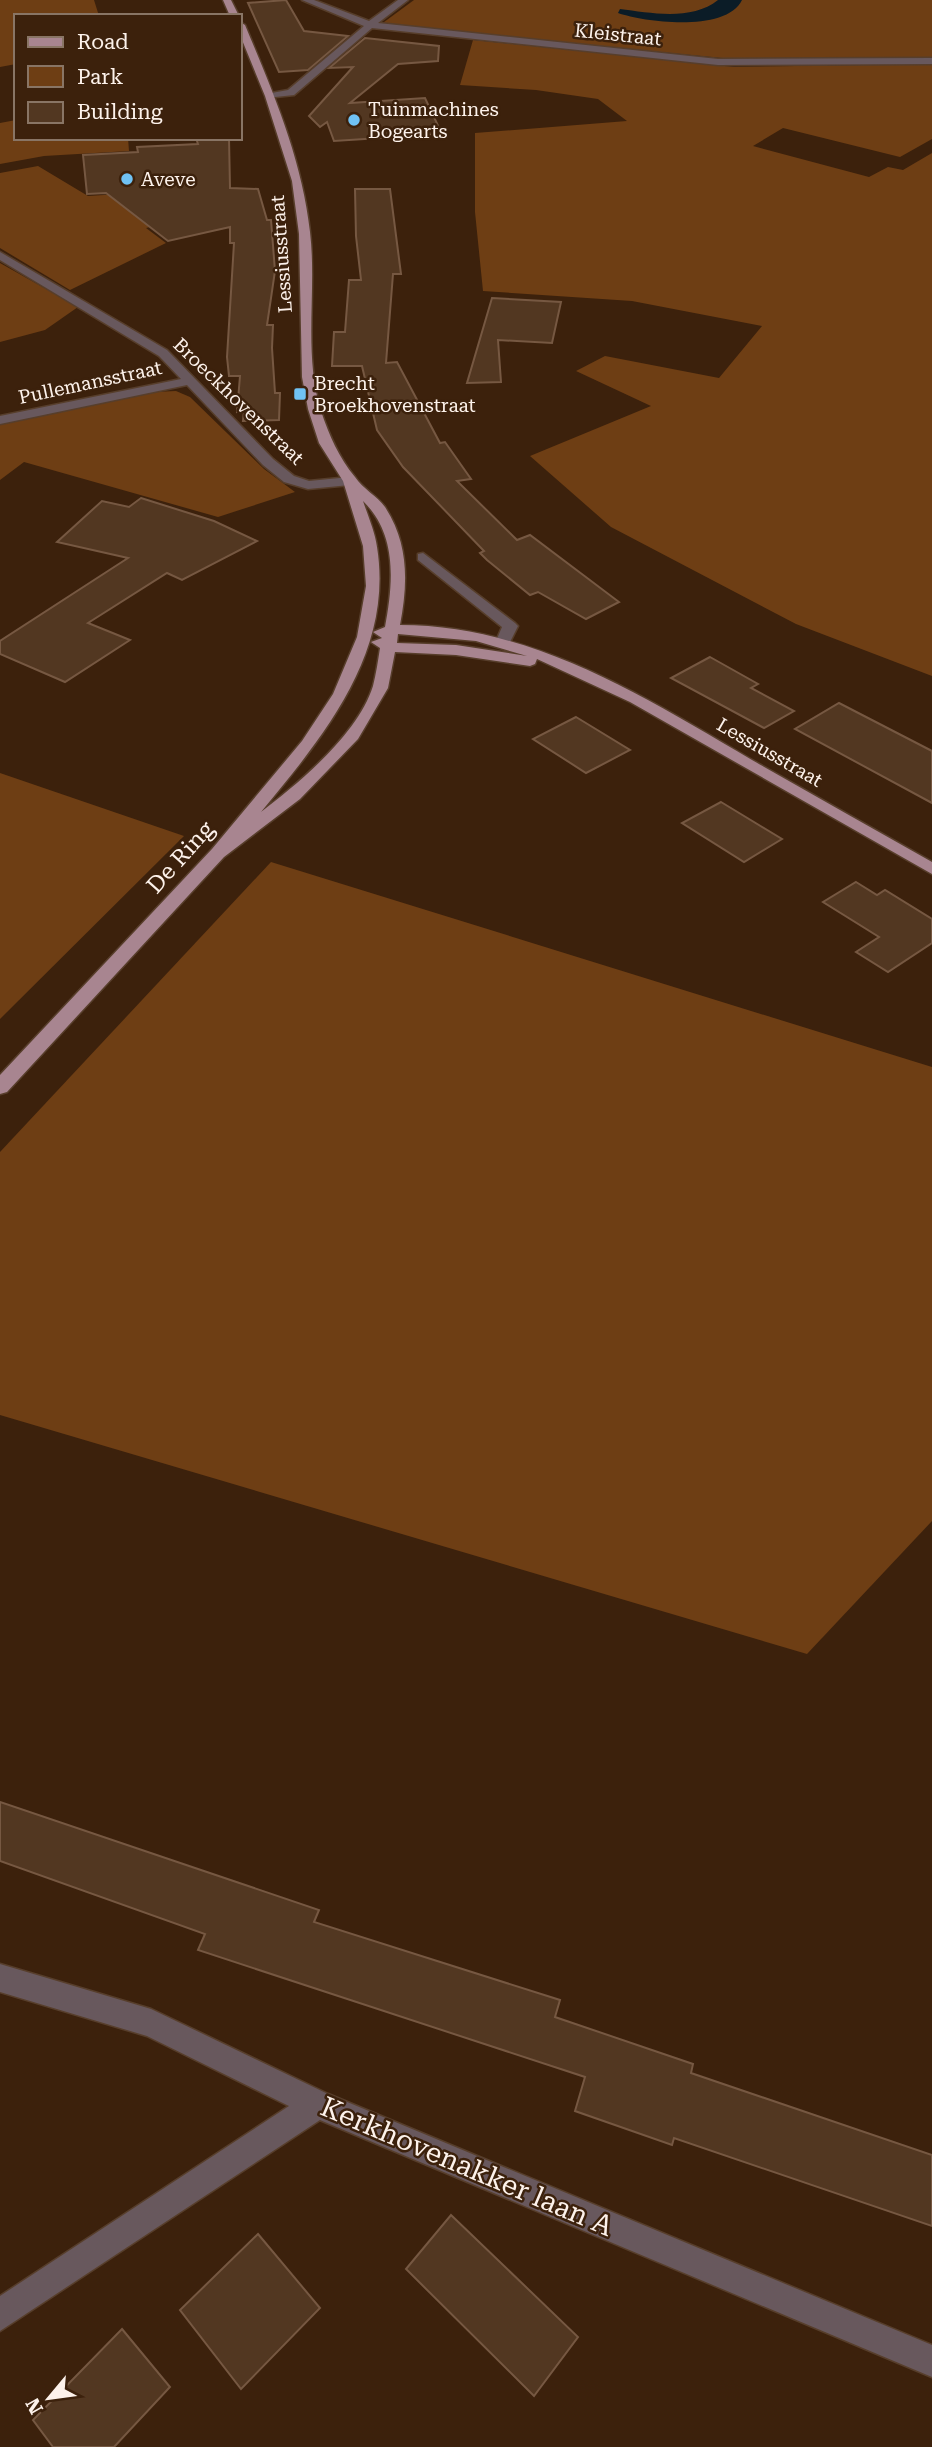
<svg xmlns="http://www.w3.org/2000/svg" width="932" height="2447" font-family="'Roboto Serif',serif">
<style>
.green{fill:#6e3e14}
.water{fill:#0b1c27}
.building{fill:#523721;stroke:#765842;stroke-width:2}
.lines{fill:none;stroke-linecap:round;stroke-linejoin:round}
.minor-casing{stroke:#573e2b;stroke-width:3}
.major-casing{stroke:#573e2b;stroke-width:3}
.minor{fill:#68585d;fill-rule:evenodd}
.major{fill:#a88590;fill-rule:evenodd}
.poi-dot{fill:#70c2f4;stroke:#3c210c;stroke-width:2.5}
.labels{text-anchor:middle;stroke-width:5;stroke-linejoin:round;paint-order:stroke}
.far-street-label{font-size:19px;fill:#fdf2eb;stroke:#3c210c}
.far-poi-label{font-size:19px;fill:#fdf2eb;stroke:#3c210c;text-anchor:start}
.street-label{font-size:23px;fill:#fdf2eb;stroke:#3c210c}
.near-street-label{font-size:28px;fill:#fdf2eb;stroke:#3c210c}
</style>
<rect width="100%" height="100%" fill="#3c210c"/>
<g class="green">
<polygon points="0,0 94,0 99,16 16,16 16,64 0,67"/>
<polygon points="414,0 932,0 932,59 753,61 380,25"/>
<polygon points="473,40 734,67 932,64 932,139 900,157 783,128 753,146 869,177 888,167 903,170 932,153 932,676 796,624 611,527 530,456 651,406 576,371 605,356 719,378 762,326 632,301 483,291 475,212 475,133 627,121 598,99 536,90 460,85"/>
<polygon points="16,120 16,138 128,138 129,151 44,156 0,164 0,123"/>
<polygon points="38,166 88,196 135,193 169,222 146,228 166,243 70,290 0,248 0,173"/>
<polygon points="0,263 78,307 45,330 0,342"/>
<polygon points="176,391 190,397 264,469 295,492 218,517 24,462 0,480 0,424 153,392"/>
<polygon points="0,773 184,836 0,1019"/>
<polygon points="271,862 932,1067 932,1521 807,1654 0,1415 0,1152"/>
</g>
<path class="water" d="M 718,0 L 742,0 C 727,32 647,23 618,13 L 620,9 C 651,13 692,21 718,0 Z"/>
<g class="building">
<polygon points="286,0 304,31 348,36 308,70 279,72 248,3"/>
<polygon points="365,38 439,46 438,61 398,64 350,103 425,98 442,134 334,141 327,122 320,127 309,116 353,67 329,68"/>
<polygon points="196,138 229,138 230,188 258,189 267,220 271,220 275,271 267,325 273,325 272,348 275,393 280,393 279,420 243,421 244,411 237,412 240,376 229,376 227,357 234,243 230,243 230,227 168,241 106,193 87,194 83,155 138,152 137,147 198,144"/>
<polygon points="355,189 390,189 401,274 393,274 386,363 397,362 440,443 445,442 471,479 457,481 517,540 530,535 619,602 586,619 538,592 530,595 487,560 480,553 484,551 403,467 377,430 362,366 332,366 334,332 345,332 349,280 361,280 356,236"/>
<polygon points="492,298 561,302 552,343 498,340 501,382 467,383"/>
<polygon points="141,498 214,521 257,541 182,580 167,573 88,623 130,640 65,682 0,654 0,641 128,558 57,542 102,501 129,507"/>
<polygon points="710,657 758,684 751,688 794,711 764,728 671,678"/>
<polygon points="839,703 932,751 932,803 795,729"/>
<polygon points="576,717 630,750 586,773 533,739"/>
<polygon points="721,802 782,839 744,862 682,823"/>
<polygon points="856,882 877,895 885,890 932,919 932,943 888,972 856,952 879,937 823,902"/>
<polygon points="0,1802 319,1910 314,1922 560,2000 555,2017 693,2064 691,2073 932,2155 932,2226 674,2138 672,2145 575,2111 585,2077 198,1950 205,1934 0,1861"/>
<polygon points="451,2215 578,2337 534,2396 406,2269"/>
<polygon points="258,2234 320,2308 241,2389 180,2310"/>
<polygon points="122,2329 170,2387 114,2447 53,2447 33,2420"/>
</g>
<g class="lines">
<g class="minor-casing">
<g id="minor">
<polygon points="302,0 314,0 369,21 398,0 408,0 378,23 718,59 932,58 932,64 718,65 372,28 294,95 266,98 266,94 288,90 364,26"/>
<polygon points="0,252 167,350 273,459 294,476 309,481 350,477 357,481 350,485 308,489 284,482 263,465 187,385 0,424 0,416 181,379 159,356 0,260"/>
<polygon points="423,553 515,623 518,626 509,644 499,644 496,641 502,627 418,560 418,554"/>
<polygon points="0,1964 151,2009 328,2094 932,2345 932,2377 320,2120 0,2331 0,2296 289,2106 147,2036 0,1992"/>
</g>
</g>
<g class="major-casing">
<g id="major">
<polygon points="223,0 231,0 239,16 230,16"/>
<path d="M 240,22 L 245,25 C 273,92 302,159 310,232 C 317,290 303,354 321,411 C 329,435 339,458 355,477 C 363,489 377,496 385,507 C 409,544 408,583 400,625 C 531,625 643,696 752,760 C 812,794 872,828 932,862 L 932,874 L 630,702 L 537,659 L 535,664 L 530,666 L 456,655 L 395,652 L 388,688 L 358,739 L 300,799 L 224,857 L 7,1092 L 0,1094 L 0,1075 L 212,849 L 302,741 L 333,694 L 357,637 L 366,586 L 363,546 L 343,481 L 319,443 L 308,409 L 302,377 L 299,234 L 292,181 L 265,96 L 240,35 ZM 363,501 C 398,535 393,584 385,627 L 373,632 L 382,638 L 371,642 L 380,648 C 378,661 376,674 373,686 C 358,734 299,783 261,812 C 323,737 394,653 377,547 C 375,532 368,516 363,501 ZM 398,634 L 476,641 L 527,656 L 456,645 L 397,643 Z"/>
</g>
</g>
<use href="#minor" class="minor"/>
<use href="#major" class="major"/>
</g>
<g class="poi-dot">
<circle cx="354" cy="120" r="7"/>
<circle cx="127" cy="179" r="7"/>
<rect x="293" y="387" width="14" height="14" rx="3.5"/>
</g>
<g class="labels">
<g class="far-street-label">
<text transform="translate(618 34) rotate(6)" y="7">Kleistraat</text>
<text transform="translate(281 254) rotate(-94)" y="7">Lessiusstraat</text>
<text transform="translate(90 382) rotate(-12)" y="7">Pullemansstraat</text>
<text transform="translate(239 401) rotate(44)" y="7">Broeckhovenstraat</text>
<text transform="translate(770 752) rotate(30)" y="7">Lessiusstraat</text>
</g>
<g class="far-poi-label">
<text x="368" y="116">Tuinmachines<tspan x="368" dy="22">Bogearts</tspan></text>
<text x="141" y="186">Aveve</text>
<text x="314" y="390">Brecht<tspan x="314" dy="22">Broekhovenstraat</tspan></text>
</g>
<g class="street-label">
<text transform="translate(180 857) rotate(-48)" y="8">De Ring</text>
</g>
<g class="near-street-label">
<text transform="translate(467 2166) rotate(23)" y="10">Kerkhovenakker laan A</text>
</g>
</g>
<rect x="14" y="14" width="228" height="126" fill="#3c210c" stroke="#897565" stroke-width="2"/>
<rect x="28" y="37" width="35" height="10" fill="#a88590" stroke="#897565" stroke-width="2"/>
<text x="77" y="49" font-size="21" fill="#fdf2eb">Road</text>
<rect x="28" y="66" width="35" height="21" fill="#6e3e14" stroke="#897565" stroke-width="2"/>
<text x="77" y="84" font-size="21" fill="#fdf2eb">Park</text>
<rect x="28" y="102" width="35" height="21" fill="#523721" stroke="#897565" stroke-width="2"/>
<text x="77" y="119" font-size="21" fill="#fdf2eb">Building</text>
<g transform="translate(49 2398) rotate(241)" stroke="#3c210c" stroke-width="5" paint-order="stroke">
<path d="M0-5L12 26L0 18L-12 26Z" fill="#fdf2eb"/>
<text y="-10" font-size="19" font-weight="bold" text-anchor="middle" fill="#fdf2eb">N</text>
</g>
</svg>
